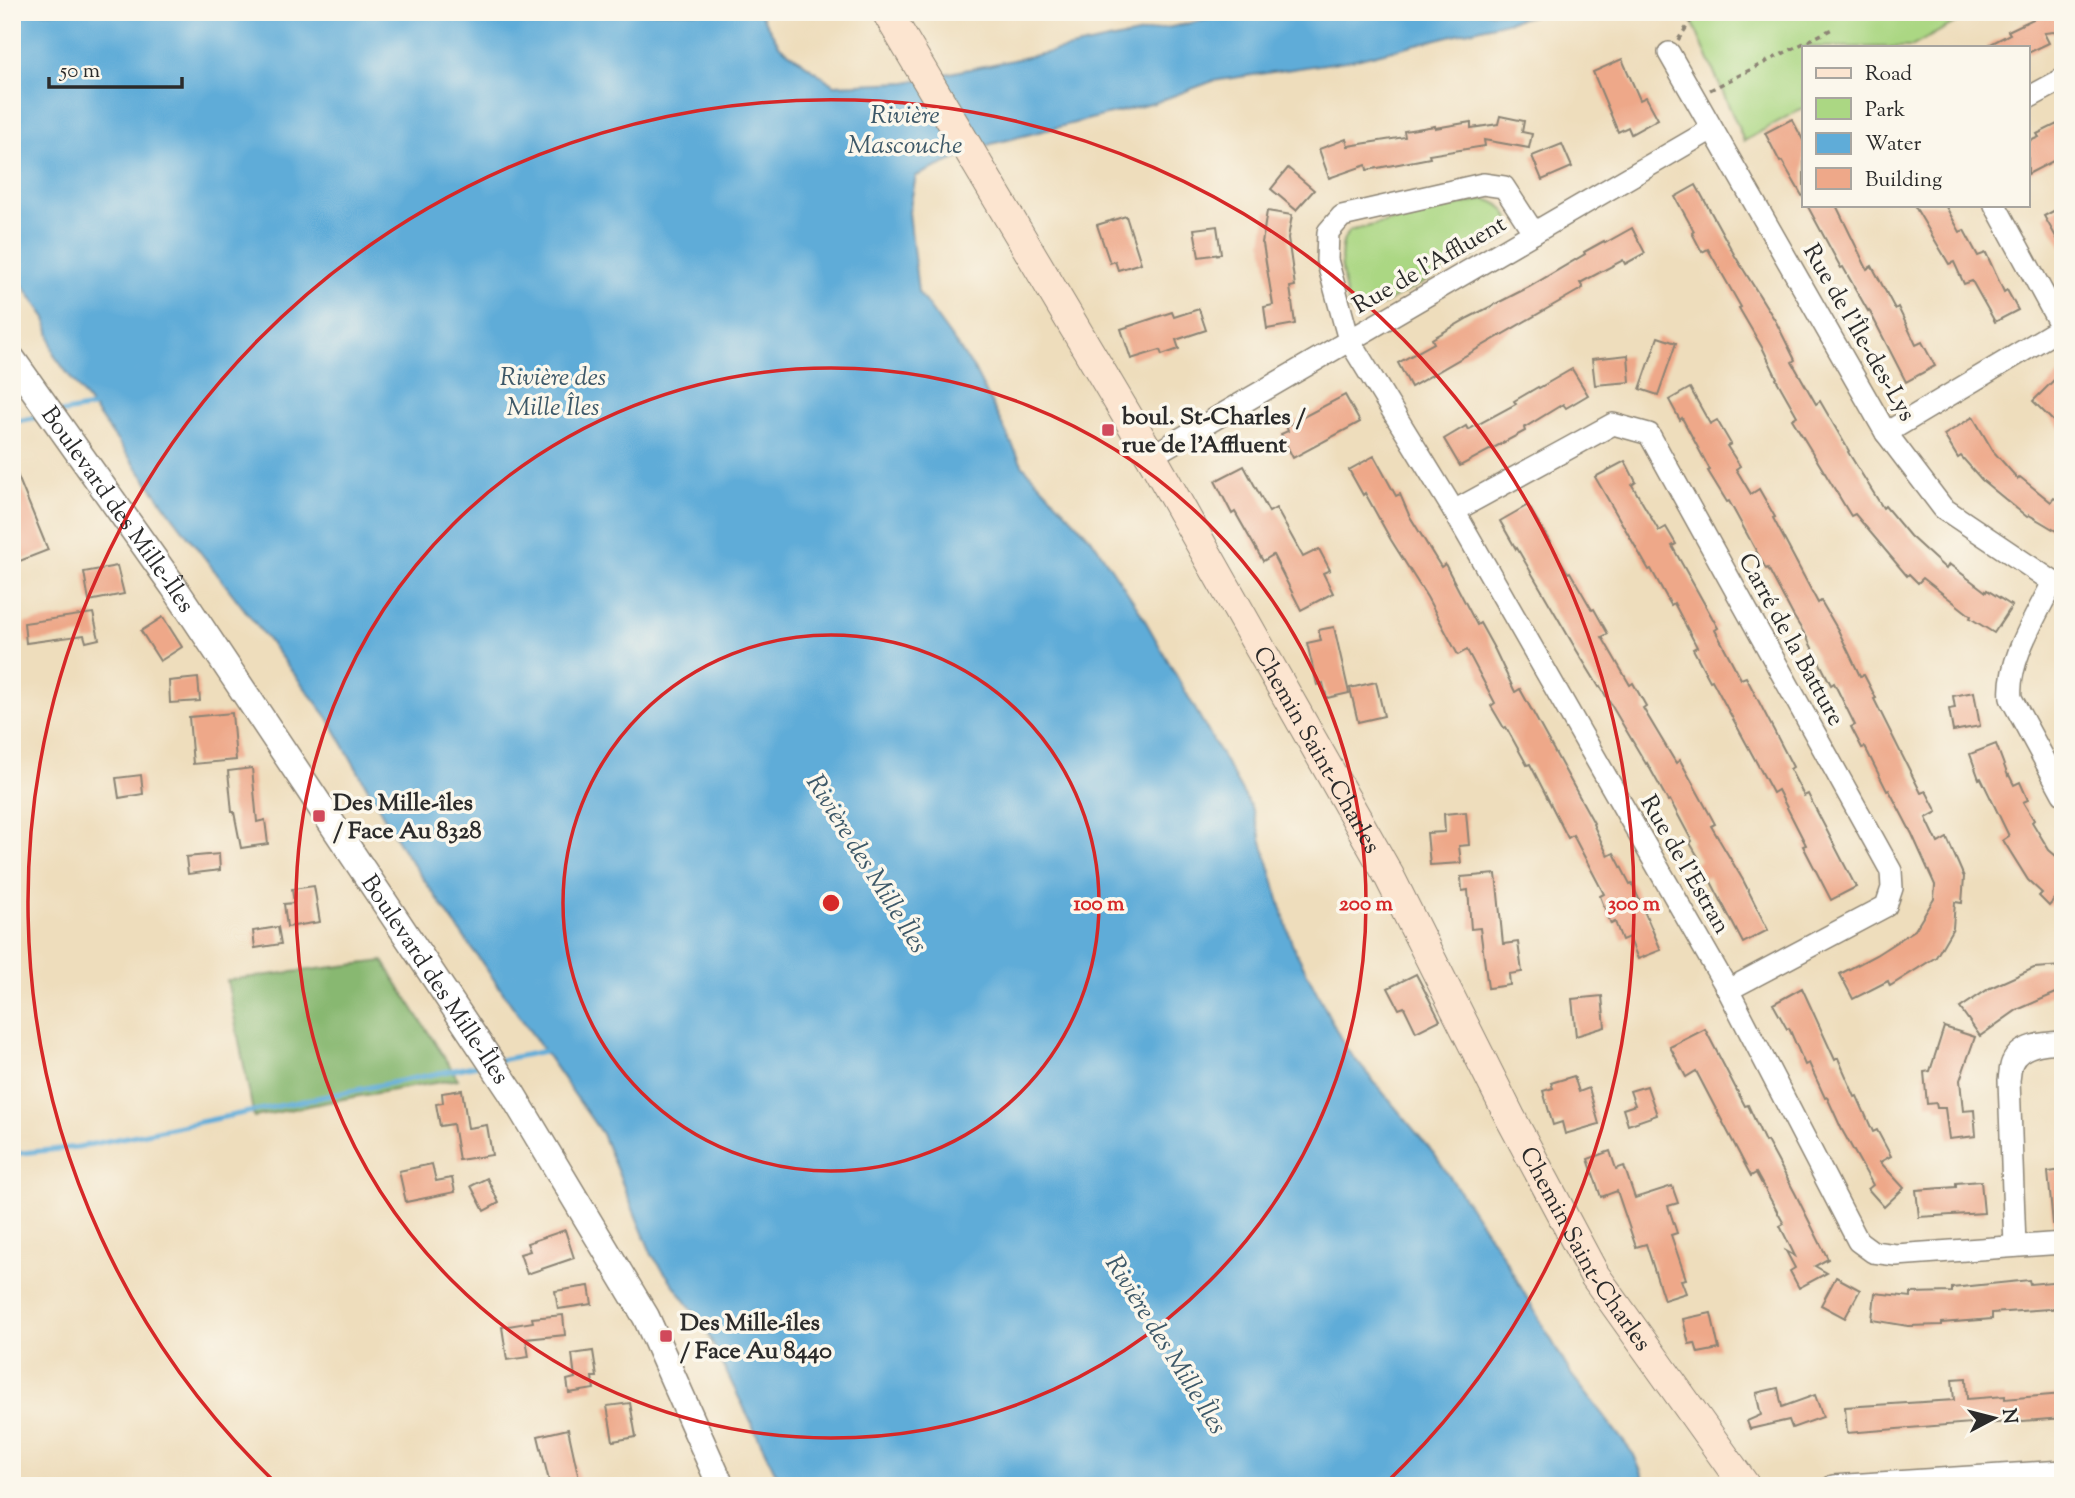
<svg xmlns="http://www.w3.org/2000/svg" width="2075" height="1498" font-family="'Sorts Mill Goudy',serif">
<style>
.green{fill:#abd783;stroke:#6b8157;stroke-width:2}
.forest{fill:#88b871;stroke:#5a724e;stroke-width:2}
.water{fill:#5facd8;stroke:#456c82;stroke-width:2}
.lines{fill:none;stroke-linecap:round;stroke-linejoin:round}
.stream{stroke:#5facd8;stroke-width:5}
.building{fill:#eea889}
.minor-casing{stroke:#8c8474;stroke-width:24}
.tertiary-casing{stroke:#8c8474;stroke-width:29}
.secondary-casing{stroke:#8c8474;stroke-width:32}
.path{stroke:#8c8474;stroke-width:3.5;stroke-dasharray:5 5;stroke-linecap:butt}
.minor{stroke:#fff;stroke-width:21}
.tertiary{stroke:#fff;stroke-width:26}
.secondary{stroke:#fce5d0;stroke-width:30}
.ring{fill:none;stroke:#d62828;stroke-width:3.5}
.poi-dot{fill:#d1495b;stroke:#fbf7ec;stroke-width:2.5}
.labels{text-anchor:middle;stroke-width:7;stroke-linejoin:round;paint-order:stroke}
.street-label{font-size:24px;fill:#2b2b2b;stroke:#fbf7ec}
.poi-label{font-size:24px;font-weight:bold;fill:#2b2b2b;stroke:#fbf7ec;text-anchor:start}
.water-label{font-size:26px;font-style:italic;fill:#3d5868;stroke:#fbf7ec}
.centre{fill:#d62828;stroke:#fbf7ec;stroke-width:3.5}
.ring-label{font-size:21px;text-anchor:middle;font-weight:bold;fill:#d62828;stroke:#fbf7ec;stroke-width:7;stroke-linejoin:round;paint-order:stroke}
</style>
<rect width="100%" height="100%" fill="#fbf7ec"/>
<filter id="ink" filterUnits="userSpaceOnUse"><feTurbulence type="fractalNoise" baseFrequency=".0143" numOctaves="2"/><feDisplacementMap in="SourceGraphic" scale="14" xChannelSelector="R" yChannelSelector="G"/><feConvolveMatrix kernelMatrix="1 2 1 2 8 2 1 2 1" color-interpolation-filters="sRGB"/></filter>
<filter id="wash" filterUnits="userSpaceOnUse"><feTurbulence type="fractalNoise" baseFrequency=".00686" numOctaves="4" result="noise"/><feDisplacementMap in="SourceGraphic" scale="28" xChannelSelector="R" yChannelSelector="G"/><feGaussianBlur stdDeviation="1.57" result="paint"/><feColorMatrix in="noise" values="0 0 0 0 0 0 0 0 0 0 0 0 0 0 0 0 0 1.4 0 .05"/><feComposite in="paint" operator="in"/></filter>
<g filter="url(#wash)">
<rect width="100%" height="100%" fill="#eeddbc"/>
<g class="green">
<polygon points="1688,12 1974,12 1911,47 1804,47 1804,107 1744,141"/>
<path d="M 1485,199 C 1505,204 1515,219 1507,238 L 1363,315 L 1354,314 L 1349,310 C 1346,288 1333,249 1349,231 Z"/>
</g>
<polygon class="forest" points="383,961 458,1079 348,1098 254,1117 227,980"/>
<polygon class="water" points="12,12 759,12 780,46 834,85 907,82 1243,12 1547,12 1352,60 1213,81 1154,103 991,144 916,176 909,212 918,292 974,369 1023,466 1093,541 1138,608 1253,811 1292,944 1345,1047 1435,1155 1500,1251 1571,1374 1634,1455 1647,1486 782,1486 704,1326 652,1255 602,1134 401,847 328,718 177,522 54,355 46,318 12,270"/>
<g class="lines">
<g class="stream">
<polyline points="60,413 92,407"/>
<polyline points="12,422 44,416"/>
<polyline points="500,1060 545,1051"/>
<polyline points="12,1154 78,1147 483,1064"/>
</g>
</g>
<g id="blocks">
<g class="building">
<polygon points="2048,12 2063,12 2063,31 2044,33 2049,43 2028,53 2028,47 1985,47 2010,34 2008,31"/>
<polygon points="1622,59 1640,100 1646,97 1658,119 1631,134 1628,127 1618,132 1593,72"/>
<polygon points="1500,116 1524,121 1522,132 1532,134 1529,148 1484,140 1485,146 1429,155 1430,158 1367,170 1366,165 1329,178 1319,149 1346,139 1348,146 1405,137 1404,131 1435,126 1435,128 1471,122 1471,128 1498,124"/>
<polygon points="1792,119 1804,142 1804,199 1782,161 1780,162 1765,133"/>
<polygon points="2063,121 2063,156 2028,174 2028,142 2039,137 2037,134"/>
<polygon points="1562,144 1572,167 1542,180 1532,156"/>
<polygon points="1288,168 1314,190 1296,210 1271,189"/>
<polygon points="1696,185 1735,256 1776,322 1795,360 1792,362 1816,404 1820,401 1849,451 1848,452 1883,508 1885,506 1910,536 1946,569 1949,564 1986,592 1987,590 2012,606 1994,633 1970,618 1971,616 1923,578 1918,583 1909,574 1907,576 1855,514 1851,516 1792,419 1797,416 1776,379 1777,378 1763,349 1739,308 1741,307 1708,249 1702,252 1692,233 1694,231 1675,197"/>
<polygon points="1807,205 1836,205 1867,269 1872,266 1895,309 1898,307 1916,345 1922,342 1935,366 1906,382 1869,310 1868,311 1843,267 1841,268"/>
<polygon points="1914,205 1945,205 1960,232 1964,230 1978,256 1986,253 2004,292 2007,290 2018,310 1995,322 1972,281 1964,284 1954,262 1949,264"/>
<polygon points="2063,206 2063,249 2044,216"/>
<polygon points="1267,211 1292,215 1288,238 1295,286 1290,287 1295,324 1267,329 1264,307 1273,305 1263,244 1262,243"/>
<polygon points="1126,216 1141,263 1118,270 1115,261 1110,263 1097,225"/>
<polygon points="1217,226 1221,254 1199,257 1194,229"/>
<polygon points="1632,228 1645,253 1625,264 1623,260 1580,283 1583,288 1411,387 1398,363 1434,343 1432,339 1468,318 1529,287 1585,254 1584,252 1604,241 1605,243"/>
<polygon points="1199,309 1206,330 1176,340 1179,349 1162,355 1160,350 1131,359 1121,329 1172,312 1174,317"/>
<polygon points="1658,337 1676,343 1658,395 1640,389"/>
<polygon points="1628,355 1630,382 1595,385 1592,359"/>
<polygon points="1572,369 1588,395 1566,408 1563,404 1524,428 1525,431 1460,466 1444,439 1466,426 1468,430 1516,404 1514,401 1538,387 1539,388"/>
<polygon points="2063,371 2063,431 2033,401"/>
<polygon points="1690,388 1710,424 1717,420 1731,444 1727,446 1740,466 1736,469 1751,494 1759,489 1775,517 1773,518 1818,603 1821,601 1838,630 1860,676 1864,675 1876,698 1874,699 1921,793 1926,791 1937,812 1926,818 1938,843 1947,838 1964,877 1962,903 1955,902 1953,928 1936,957 1890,986 1888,981 1853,999 1840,974 1876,955 1915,930 1934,899 1935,885 1912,834 1889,790 1887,791 1865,747 1862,748 1851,727 1855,725 1834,683 1831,685 1807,638 1794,617 1768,568 1766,569 1729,501 1727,502 1708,471 1710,470 1682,418 1680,420 1669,400"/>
<polygon points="1345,395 1360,422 1293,458 1281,434 1288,431 1286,426"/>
<polygon points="1973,417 1993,451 2018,479 2020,477 2051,502 2054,498 2063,504 2063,535 2029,515 2027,517 1982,480 1961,456 1958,458 1944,435"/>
<polygon points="1374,456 1396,496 1400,494 1409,515 1441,567 1445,564 1477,625 1480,623 1495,650 1515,692 1520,689 1594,823 1593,824 1608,856 1614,853 1630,884 1632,883 1661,950 1638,959 1629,937 1622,940 1615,922 1611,924 1600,896 1604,894 1573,835 1568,838 1530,764 1527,765 1506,727 1504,728 1491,706 1495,703 1467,650 1458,655 1427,597 1391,540 1365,493 1363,495 1349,470"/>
<polygon points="1625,461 1636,482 1632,485 1659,531 1666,527 1676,544 1672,546 1718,628 1715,630 1741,679 1746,677 1793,767 1790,769 1804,796 1808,794 1856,887 1831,900 1803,846 1806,845 1778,790 1773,793 1712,680 1710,681 1693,649 1697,647 1674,603 1671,605 1651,569 1649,570 1595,477"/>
<polygon points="12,462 48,550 12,564"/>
<polygon points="1244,466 1269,512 1276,508 1303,557 1319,549 1330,570 1323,573 1333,593 1301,610 1273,555 1263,561 1235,512 1232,514 1215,481"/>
<polygon points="1528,505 1568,573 1570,572 1592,610 1594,609 1608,634 1602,637 1630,685 1633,683 1646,706 1643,708 1676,763 1680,760 1715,824 1711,826 1743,880 1768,930 1743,943 1708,876 1705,878 1696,863 1700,860 1690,843 1692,841 1670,800 1668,801 1647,763 1646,764 1600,686 1599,687 1577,651 1517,548 1516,549 1500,521"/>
<polygon points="117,566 124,594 89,601 84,572"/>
<polygon points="93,613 99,639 86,642 84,635 26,643 24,623"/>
<polygon points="163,617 182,647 160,661 141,631"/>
<polygon points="1334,627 1349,693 1327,698 1323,683 1317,685 1307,643 1321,640 1318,630"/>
<polygon points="198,678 200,701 170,703 169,681"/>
<polygon points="1376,682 1384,716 1358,722 1350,688"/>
<polygon points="1974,692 1980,726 1953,731 1949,709 1955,708 1953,696"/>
<polygon points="232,713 236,760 193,764 189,717"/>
<polygon points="1996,744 2008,776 2009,775 2014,785 2020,782 2028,800 2023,802 2034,820 2032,822 2049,850 2063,862 2063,890 2049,906 2039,896 2042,893 2028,880 2003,840 2009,836 1981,778 1979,779 1970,754"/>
<polygon points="252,768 257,822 265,820 268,844 241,848 234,812 232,812 228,771"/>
<polygon points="141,775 143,794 119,798 116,778"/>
<polygon points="1466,812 1469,845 1459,846 1461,863 1430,865 1427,833 1445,832 1444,814"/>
<polygon points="219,854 220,870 188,874 186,857"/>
<polygon points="1496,874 1503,944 1518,942 1522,972 1509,974 1510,985 1488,988 1480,928 1471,929 1468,890 1462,891 1461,877"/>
<polygon points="314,886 320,922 287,927 284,904 294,903 292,889"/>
<polygon points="278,927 281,944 255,948 253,931"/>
<polygon points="2063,966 2063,990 2017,1010 1980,1036 1960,1008 1990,988 2034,968"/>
<polygon points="1416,974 1440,1020 1416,1032 1404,1007 1399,1009 1388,988"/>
<polygon points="1802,988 1835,1060 1838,1058 1855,1097 1857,1096 1873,1132 1877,1130 1891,1156 1880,1162 1904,1188 1884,1207 1868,1189 1873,1185 1842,1130 1827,1097 1825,1098 1809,1063 1805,1065 1789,1028 1787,1029 1773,1004"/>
<polygon points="1602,996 1605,1027 1576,1036 1572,999"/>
<polygon points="1944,1027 1975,1037 1960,1080 1963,1111 1974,1110 1976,1136 1949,1139 1945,1108 1937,1108 1936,1103 1927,1104 1924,1072 1930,1071"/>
<polygon points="1705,1029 1745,1106 1748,1105 1765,1142 1767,1141 1795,1193 1828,1259 1815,1266 1827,1273 1799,1288 1790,1271 1795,1268 1786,1251 1795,1256 1780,1226 1784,1224 1756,1173 1751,1176 1696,1071 1686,1077 1670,1047"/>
<polygon points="1574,1076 1579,1092 1589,1088 1599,1124 1565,1134 1562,1122 1553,1125 1543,1091 1553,1088 1551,1083"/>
<polygon points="1647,1086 1657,1115 1628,1125 1623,1109 1635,1105 1630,1091"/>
<polygon points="462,1090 468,1128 487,1125 492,1155 459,1160 453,1124 440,1126 436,1104 443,1103 442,1093"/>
<polygon points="1610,1151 1616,1169 1624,1166 1635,1198 1672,1186 1678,1203 1668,1206 1677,1233 1671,1235 1686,1279 1681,1280 1686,1293 1664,1300 1646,1244 1636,1247 1617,1191 1601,1197 1588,1159"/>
<polygon points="432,1164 436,1181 452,1178 455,1192 406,1202 399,1171"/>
<polygon points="2063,1170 2063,1223 2053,1224 2048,1172"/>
<polygon points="487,1178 499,1203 484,1211 471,1186"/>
<polygon points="1981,1181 1984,1213 1919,1217 1916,1190 1956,1187 1956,1183"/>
<polygon points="565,1230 574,1258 527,1274 520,1254 530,1251 527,1243"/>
<polygon points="1836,1277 1860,1290 1845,1318 1821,1305"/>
<polygon points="2029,1280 2030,1284 2063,1281 2063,1308 1992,1313 1992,1319 1942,1323 1942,1325 1908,1326 1872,1320 1875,1293 1911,1297 1911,1293 1952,1292 1952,1288"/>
<polygon points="589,1286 592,1304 558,1309 555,1291"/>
<polygon points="1711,1313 1719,1349 1698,1353 1695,1343 1689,1344 1683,1319"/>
<polygon points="563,1315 565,1335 526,1339 529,1357 507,1360 502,1327 533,1322 532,1318"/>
<polygon points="593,1351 597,1377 592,1377 594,1389 569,1393 567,1380 575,1378 572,1354"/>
<polygon points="1966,1378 1967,1399 2005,1396 2005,1399 2063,1394 2063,1418 1971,1425 1971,1423 1847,1433 1845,1407 1954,1400 1952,1379"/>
<polygon points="1778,1388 1782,1407 1815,1395 1823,1417 1792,1428 1789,1420 1750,1429 1747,1421 1761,1415 1756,1393"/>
<polygon points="630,1403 636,1437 613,1441 607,1406"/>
<polygon points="568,1429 579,1479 550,1485 538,1436"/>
</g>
</g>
</g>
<g filter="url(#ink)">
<use href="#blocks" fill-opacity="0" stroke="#8c8474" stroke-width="2"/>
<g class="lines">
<g class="minor-casing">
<g id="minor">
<polyline points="1669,53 1886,433 1943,508 2053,582 2063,586"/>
<polyline points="2028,98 2063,79"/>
<polyline points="1995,205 2063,330"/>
<polyline points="1534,233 1504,187 1483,184 1342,216 1328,232 1327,260 1349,340 1454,511 1728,990 1858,1241 1873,1252 1896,1255 2063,1243"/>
<polyline points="1886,433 2061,328"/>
<polyline points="1151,456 1712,129"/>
<polyline points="1454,511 1613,424 1649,434 1891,871 1892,888 1886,906 1728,990"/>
<path d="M 2053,582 C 2037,615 2007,661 2011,698 L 2063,794"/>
<path d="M 2015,1246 L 2009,1080 C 2010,1075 2010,1067 2012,1063 C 2020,1044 2045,1043 2063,1042"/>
<polyline points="1833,1486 2063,1471"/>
</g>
</g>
<g class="tertiary-casing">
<g id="tertiary">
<path id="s1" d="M 12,359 L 174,587 L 511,1092 L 646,1317 L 721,1486"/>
</g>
</g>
<g class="secondary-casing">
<g id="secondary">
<path id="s2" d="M 887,12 L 1151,456 L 1389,876 L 1510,1117 L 1595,1276 L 1745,1486"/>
</g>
</g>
<g class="path">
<polyline points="1678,40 1692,19 1690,12"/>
<polyline points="1710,90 1832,29"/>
</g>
<use href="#minor" class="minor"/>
<use href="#tertiary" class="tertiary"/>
<use href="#secondary" class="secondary"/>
</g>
</g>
<g class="ring">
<circle cx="831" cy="903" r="268"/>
<circle cx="831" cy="903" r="535"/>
<path d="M278 1485A803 803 0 1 1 1384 1485"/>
</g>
<g class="poi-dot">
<rect x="1101" y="423" width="14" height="14" rx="3.5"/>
<rect x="312" y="809" width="14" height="14" rx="3.5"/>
<rect x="659" y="1329" width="14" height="14" rx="3.5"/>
</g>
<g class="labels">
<g class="street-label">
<text transform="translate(1429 264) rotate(-30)" y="8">Rue de l'Affluent</text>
<text transform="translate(1860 332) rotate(60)" y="8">Rue de l'Île-des-Lys</text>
<text dy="8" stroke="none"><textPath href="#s1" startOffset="184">Boulevard des Mille-Îles</textPath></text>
<text transform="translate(1792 639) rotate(61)" y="8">Carré de la Batture</text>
<text dy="8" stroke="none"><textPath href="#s2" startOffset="854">Chemin Saint-Charles</textPath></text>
<text transform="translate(1686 864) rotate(60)" y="8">Rue de l'Estran</text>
<text dy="8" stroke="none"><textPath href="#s1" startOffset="751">Boulevard des Mille-Îles</textPath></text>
<text dy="8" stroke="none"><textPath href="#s2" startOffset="1421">Chemin Saint-Charles</textPath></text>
</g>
<g class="poi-label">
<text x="1122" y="424">boul. St-Charles /<tspan x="1122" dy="28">rue de l'Affluent</tspan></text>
<text x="333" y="810">Des Mille-îles<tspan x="333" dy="28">/ Face Au 8328</tspan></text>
<text x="680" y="1330">Des Mille-îles<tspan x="680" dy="28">/ Face Au 8440</tspan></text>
</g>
<g class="water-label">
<text x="905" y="123">Rivière<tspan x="905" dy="30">Mascouche</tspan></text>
<text x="553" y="385">Rivière des<tspan x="553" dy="30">Mille Îles</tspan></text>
<text transform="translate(868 863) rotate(58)" y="9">Rivière des Mille Îles</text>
<text transform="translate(1167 1344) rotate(58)" y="9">Rivière des Mille Îles</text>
</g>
</g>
<circle cx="831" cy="903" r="10" class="centre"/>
<g class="ring-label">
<text x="1099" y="910">100 m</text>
<text x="1366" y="910">200 m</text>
<text x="1634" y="910">300 m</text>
</g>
<rect width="2075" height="1498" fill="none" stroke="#fbf7ec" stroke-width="42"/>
<rect x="1802" y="46" width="228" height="161" fill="#fbf7ec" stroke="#a8a59f" stroke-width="2"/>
<rect x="1816" y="68" width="35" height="10" fill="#fce5d0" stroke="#a8a59f" stroke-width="2"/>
<text x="1865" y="80" font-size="21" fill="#2b2b2b">Road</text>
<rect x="1816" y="98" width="35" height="21" fill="#abd783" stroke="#a8a59f" stroke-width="2"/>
<text x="1865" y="116" font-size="21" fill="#2b2b2b">Park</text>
<rect x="1816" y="133" width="35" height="21" fill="#5facd8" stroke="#a8a59f" stroke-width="2"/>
<text x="1865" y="150" font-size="21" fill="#2b2b2b">Water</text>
<rect x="1816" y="168" width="35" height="21" fill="#eea889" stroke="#a8a59f" stroke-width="2"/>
<text x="1865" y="186" font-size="21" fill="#2b2b2b">Building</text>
<g transform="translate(1994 1418) rotate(83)" stroke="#fbf7ec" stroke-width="5" paint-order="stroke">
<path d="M0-5L12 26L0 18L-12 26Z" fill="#2b2b2b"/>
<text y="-10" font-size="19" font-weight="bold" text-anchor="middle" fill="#2b2b2b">N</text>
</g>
<path d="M49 77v10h133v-10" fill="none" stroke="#2b2b2b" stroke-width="3.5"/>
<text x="60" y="77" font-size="21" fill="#2b2b2b" stroke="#fbf7ec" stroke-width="5" paint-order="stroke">50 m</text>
</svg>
